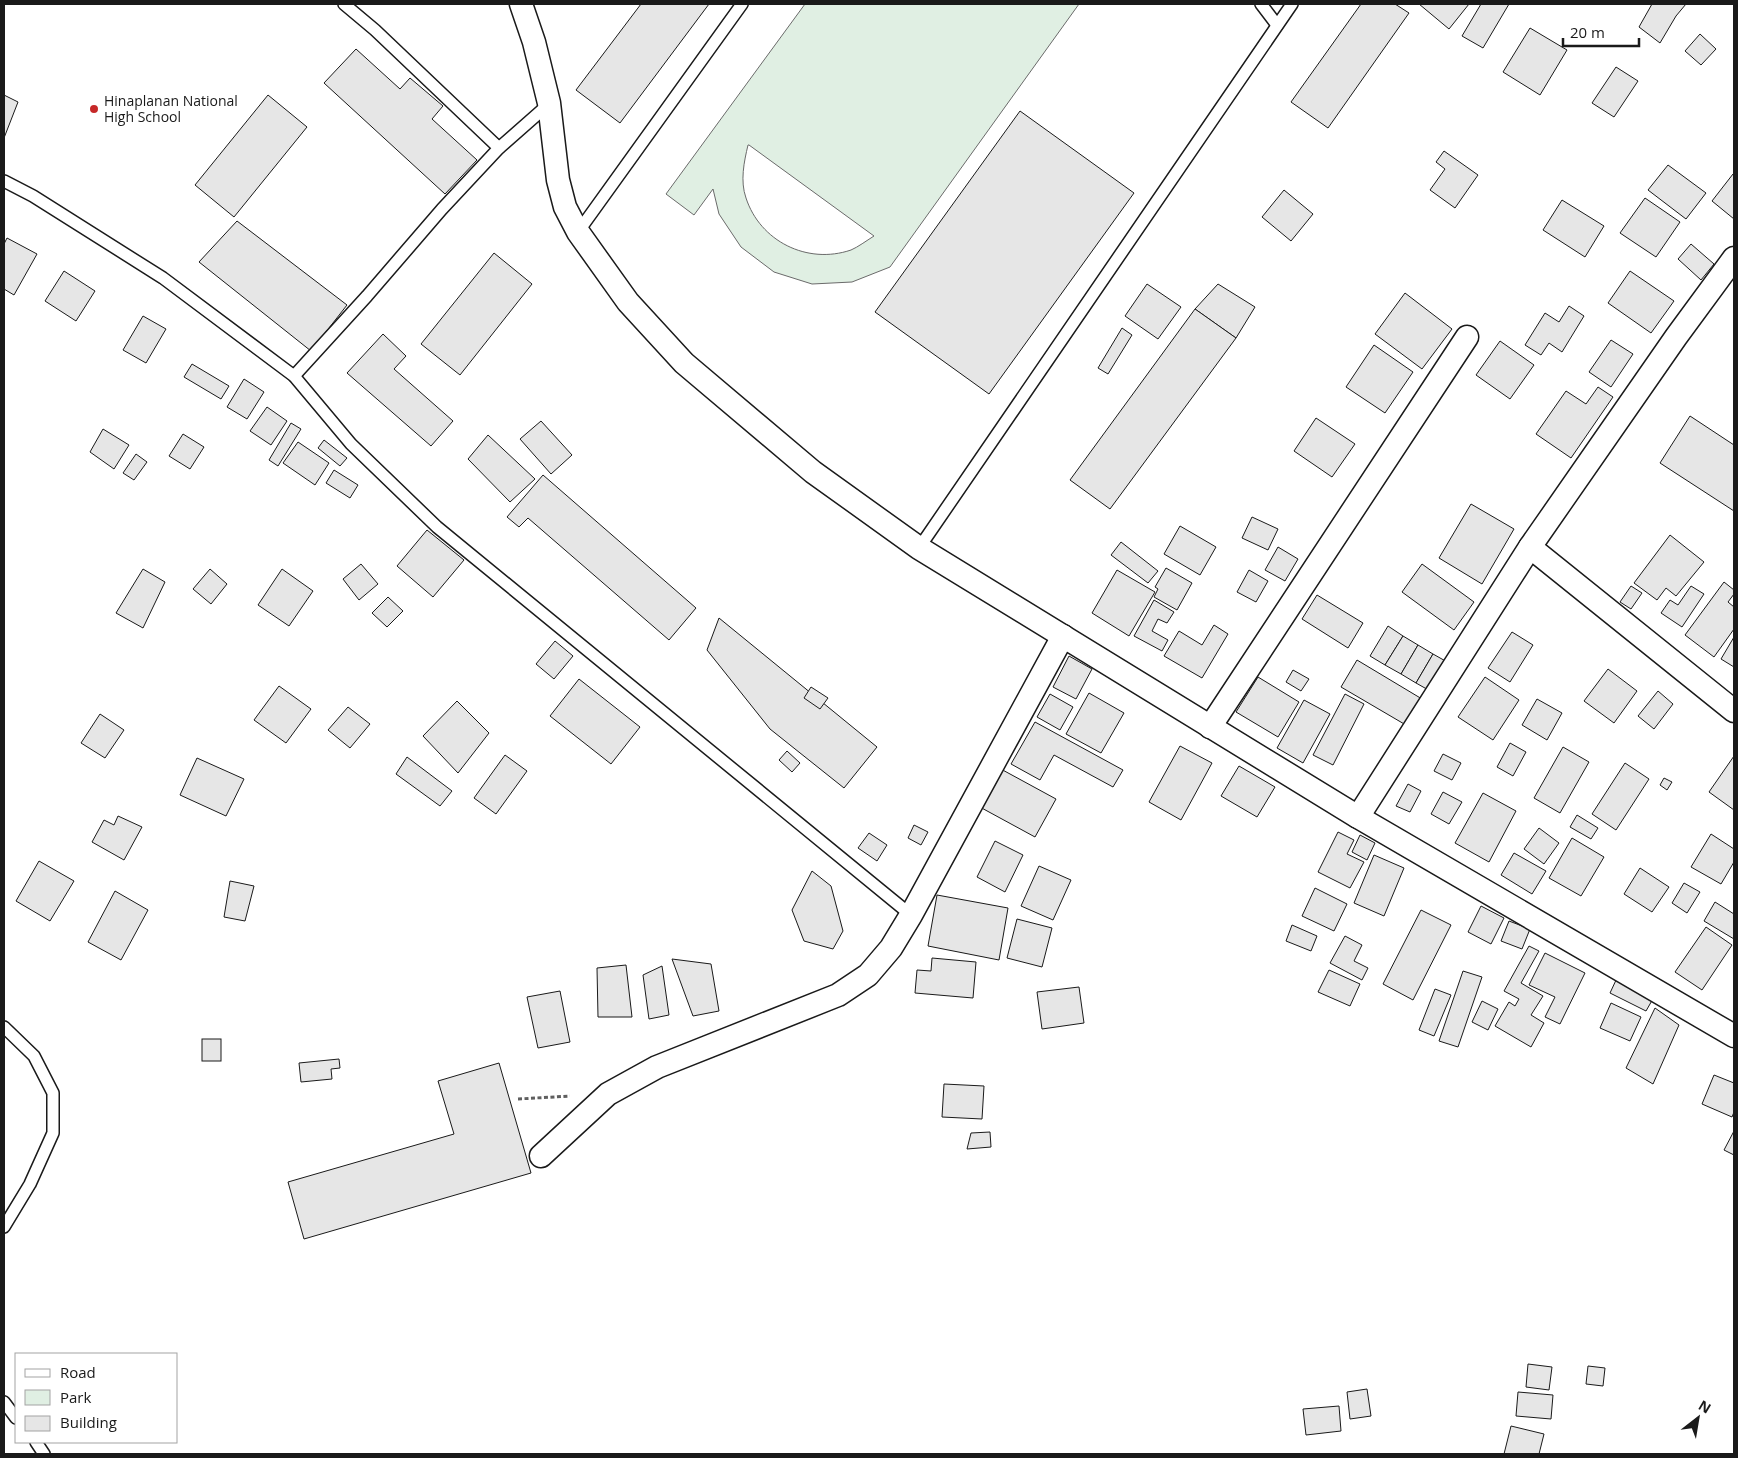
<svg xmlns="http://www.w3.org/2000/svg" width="1738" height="1458" font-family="'Open Sans',sans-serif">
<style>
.green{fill:#e0efe3;stroke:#6a6a6a;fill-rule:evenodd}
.building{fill:#e6e6e6;stroke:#1a1a1a}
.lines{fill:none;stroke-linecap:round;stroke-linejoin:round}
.service-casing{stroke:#1a1a1a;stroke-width:14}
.minor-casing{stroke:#1a1a1a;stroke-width:25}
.path{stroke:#5f5f5f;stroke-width:3;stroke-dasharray:4 2.5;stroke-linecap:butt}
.service{stroke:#fff;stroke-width:11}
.minor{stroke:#fff;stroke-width:22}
.poi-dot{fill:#c62828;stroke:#fff;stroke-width:2}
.labels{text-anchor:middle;stroke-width:4;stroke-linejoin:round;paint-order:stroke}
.poi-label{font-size:14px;fill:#1a1a1a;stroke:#fff;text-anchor:start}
</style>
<rect width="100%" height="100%" fill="#fff"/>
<path class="green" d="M 805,4 L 1079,4 L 890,267 L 852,282 L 812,284 L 774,272 L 741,247 L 719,214 L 713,189 L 694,215 L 666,194 ZM 748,145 L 749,145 L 874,236 C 866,241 858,247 851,250 C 807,265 760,241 746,198 C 740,181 744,162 748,145 Z"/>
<g class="building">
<polygon points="641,4 709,4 620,123 576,90"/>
<polygon points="1361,4 1395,4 1409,13 1328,128 1291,102"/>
<polygon points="1419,4 1469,4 1449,29"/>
<polygon points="1481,4 1509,4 1483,48 1462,36"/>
<polygon points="1652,4 1686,4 1676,16 1660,43 1639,27"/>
<polygon points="1530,28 1567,50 1540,95 1503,72"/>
<polygon points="1700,34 1716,49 1701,65 1685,51"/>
<polygon points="356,49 400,89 410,78 443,106 432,119 477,160 445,194 324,83"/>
<polygon points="1616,67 1638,81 1614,117 1592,103"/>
<polygon points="4,95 18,102 4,138"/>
<polygon points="268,95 307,127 234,217 195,185"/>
<polygon points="1020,111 1134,193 989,394 875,312"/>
<polygon points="1444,151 1478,175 1455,208 1430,190 1445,169 1436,162"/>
<polygon points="1668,165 1706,193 1686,219 1648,190"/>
<polygon points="1733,174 1734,174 1734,219 1712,201"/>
<polygon points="1284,190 1313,214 1291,241 1262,217"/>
<polygon points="1645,198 1680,222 1656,257 1620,233"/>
<polygon points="1562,200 1604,226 1585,257 1543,230"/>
<polygon points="237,221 347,305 311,351 199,262"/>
<polygon points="7,238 37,254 14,295 4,289 4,244"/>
<polygon points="1691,244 1714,264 1701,280 1678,259"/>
<polygon points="494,253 532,284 460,375 421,344"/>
<polygon points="64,271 95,291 76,321 45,301"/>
<polygon points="1630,271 1674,301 1651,333 1608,303"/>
<polygon points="1147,284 1181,307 1158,339 1125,316"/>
<polygon points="1218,284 1255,307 1236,338 1195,309"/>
<polygon points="1405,293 1452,329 1422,369 1375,334"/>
<polygon points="1569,306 1584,316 1562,352 1549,343 1541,355 1525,345 1545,313 1559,322"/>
<polygon points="1195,309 1236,338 1110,509 1070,480"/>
<polygon points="143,316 166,329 146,363 123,350"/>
<polygon points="1122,328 1132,335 1108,374 1098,368"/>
<polygon points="383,334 406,356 394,369 453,421 431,446 347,373"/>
<polygon points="1611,340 1633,354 1611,387 1589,372"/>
<polygon points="1500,341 1534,365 1510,399 1476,375"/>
<polygon points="1374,345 1413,372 1385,413 1346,387"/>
<polygon points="192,364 229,386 221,399 184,377"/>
<polygon points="244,379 264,392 247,419 227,407"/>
<polygon points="1598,387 1613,397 1571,458 1536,434 1566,391 1586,404"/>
<polygon points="267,407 287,421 271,445 250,431"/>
<polygon points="1690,416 1734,445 1734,511 1660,463"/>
<polygon points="1316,418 1355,444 1332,477 1294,451"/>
<polygon points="541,421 572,455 551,474 520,439"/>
<polygon points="291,423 301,429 278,466 269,460"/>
<polygon points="103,429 129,445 114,469 90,452"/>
<polygon points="183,434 204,447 190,469 169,456"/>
<polygon points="488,435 535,479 510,502 468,459"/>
<polygon points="324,440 347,458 340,466 318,448"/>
<polygon points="298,442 329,463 315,485 283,463"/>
<polygon points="136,454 147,462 134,480 123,473"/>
<polygon points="334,470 358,485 350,498 326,483"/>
<polygon points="543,475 696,608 669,640 528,518 519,527 507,517"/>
<polygon points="1471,504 1514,529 1482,584 1439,558"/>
<polygon points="1252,517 1278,529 1268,550 1242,538"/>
<polygon points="1180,526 1216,547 1200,575 1164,554"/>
<polygon points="427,530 464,560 433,597 397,566"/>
<polygon points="1670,535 1704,562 1676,596 1666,588 1657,600 1634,583"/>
<polygon points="1121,542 1158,571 1148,583 1111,555"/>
<polygon points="1278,547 1298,559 1285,581 1265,570"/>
<polygon points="361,564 378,584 359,600 343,579"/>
<polygon points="1422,564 1474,602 1454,630 1402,592"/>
<polygon points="1166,568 1192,583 1177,610 1154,597 1158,589 1155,587"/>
<polygon points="143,569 165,582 143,628 116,613"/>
<polygon points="210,569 227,584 211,604 193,589"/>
<polygon points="282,569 313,591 289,626 258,605"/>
<polygon points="1117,570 1155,592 1129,636 1092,613"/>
<polygon points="1249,570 1268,581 1256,602 1237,592"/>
<polygon points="1724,582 1734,590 1734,594 1728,602 1734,607 1734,629 1714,657 1685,635"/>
<polygon points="1631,586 1642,593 1631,609 1620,602"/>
<polygon points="1691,586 1704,594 1682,627 1661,613 1670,600 1678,605"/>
<polygon points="1317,595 1363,623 1348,648 1302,619"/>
<polygon points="388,597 403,611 387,627 372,613"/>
<polygon points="1154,600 1174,612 1167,623 1158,619 1152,631 1168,640 1162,651 1134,636"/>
<polygon points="719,618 877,747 844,788 770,729 707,650"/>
<polygon points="1214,625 1228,634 1202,678 1164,656 1179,631 1202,645"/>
<polygon points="1388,626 1403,636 1385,665 1370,656"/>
<polygon points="1512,632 1533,645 1510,682 1488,668"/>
<polygon points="1403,636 1418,645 1401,674 1385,665"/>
<polygon points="1734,637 1734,667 1721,659"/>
<polygon points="555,641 573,656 554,679 536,664"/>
<polygon points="1418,645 1433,654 1416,683 1401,674"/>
<polygon points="1433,654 1449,663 1432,692 1416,683"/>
<polygon points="1069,656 1092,669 1076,699 1053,687"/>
<polygon points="1357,660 1427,702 1411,728 1341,687"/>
<polygon points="1608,669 1637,691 1614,723 1584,701"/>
<polygon points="1293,670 1309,679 1301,691 1286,682"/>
<polygon points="1258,677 1299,702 1278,737 1236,712"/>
<polygon points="1485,677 1519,700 1493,740 1458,717"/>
<polygon points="579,679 640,727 611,764 550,716"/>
<polygon points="279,686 311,709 286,743 254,720"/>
<polygon points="811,687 828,698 820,709 804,698"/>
<polygon points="1658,691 1673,704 1654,729 1638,716"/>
<polygon points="1089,693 1124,713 1101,753 1066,734"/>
<polygon points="1050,694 1073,707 1060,730 1037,717"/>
<polygon points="1345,694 1364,704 1333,765 1313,755"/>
<polygon points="1537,699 1562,713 1547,740 1522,725"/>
<polygon points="1304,700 1330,714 1303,763 1277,748"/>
<polygon points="457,701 489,733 458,773 423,736"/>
<polygon points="348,707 370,724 350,748 328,730"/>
<polygon points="100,714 124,730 105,758 81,743"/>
<polygon points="1035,722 1123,770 1113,787 1054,755 1040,780 1011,764"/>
<polygon points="1510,743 1526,752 1513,776 1497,767"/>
<polygon points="1180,746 1212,763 1181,820 1149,802"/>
<polygon points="1563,747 1589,762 1560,813 1534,798"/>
<polygon points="787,751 800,763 792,772 779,760"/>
<polygon points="1443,754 1461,763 1452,780 1434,771"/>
<polygon points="505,755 527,771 496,814 474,798"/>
<polygon points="1734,756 1734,810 1709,792"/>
<polygon points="407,757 452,791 440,806 396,774"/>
<polygon points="197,758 244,779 226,816 180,795"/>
<polygon points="1625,763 1649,779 1616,830 1592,814"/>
<polygon points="1239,766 1275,787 1257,817 1221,796"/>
<polygon points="999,768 1056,799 1035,837 978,806"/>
<polygon points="1664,778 1672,782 1667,790 1660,785"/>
<polygon points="1408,784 1421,791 1410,812 1396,806"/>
<polygon points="1443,792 1462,802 1449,824 1431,814"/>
<polygon points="1483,793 1516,811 1489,862 1455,843"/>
<polygon points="1577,815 1598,828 1591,839 1570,827"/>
<polygon points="118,816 142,827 124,860 92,842 104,820 114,825"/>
<polygon points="914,825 928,832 921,845 908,838"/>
<polygon points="1539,828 1559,843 1544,864 1524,849"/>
<polygon points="1338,832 1354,840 1347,854 1364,862 1350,888 1318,872"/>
<polygon points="869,833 887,845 877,861 858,848"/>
<polygon points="1711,834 1734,849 1734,862 1721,884 1691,867"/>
<polygon points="1360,835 1375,843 1367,860 1352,852"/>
<polygon points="1572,838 1604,857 1581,896 1549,878"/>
<polygon points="995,841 1023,855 1005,892 977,877"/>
<polygon points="1514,853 1546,871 1532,894 1501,875"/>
<polygon points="1374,855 1404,868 1384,916 1354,903"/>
<polygon points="39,861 74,881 50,921 16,901"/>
<polygon points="1039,866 1071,880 1053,920 1021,906"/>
<polygon points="1640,868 1669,887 1652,912 1624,894"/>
<polygon points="812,871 831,886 843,931 833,949 804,941 792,910"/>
<polygon points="230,881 254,886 245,921 224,917"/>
<polygon points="1684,883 1700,892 1687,913 1672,903"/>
<polygon points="1315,888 1347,904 1334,931 1302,916"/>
<polygon points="115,891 148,910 121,960 88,942"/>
<polygon points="937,895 1008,908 999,960 928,946"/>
<polygon points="1715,902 1734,914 1734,939 1704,921"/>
<polygon points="1481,906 1504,918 1491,944 1468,932"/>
<polygon points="1421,910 1451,925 1413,1000 1383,984"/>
<polygon points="1017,919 1052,928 1042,967 1007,958"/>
<polygon points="1509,921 1530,929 1522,949 1501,941"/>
<polygon points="1292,925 1317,936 1311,951 1286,941"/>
<polygon points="1706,927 1732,945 1702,990 1675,972"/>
<polygon points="1345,936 1362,945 1354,961 1368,968 1362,980 1330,963"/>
<polygon points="1529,946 1539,951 1521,983 1543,996 1531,1015 1544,1023 1531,1047 1495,1026 1509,1002 1515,1006 1519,999 1504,991"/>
<polygon points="1545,953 1585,973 1560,1024 1545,1017 1555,997 1529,985"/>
<polygon points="932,958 976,962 973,998 915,993 917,970 931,971"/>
<polygon points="672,959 711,964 719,1011 693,1016"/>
<polygon points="626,965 632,1017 598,1017 597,968"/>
<polygon points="662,966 669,1015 649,1019 643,975"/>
<polygon points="1329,970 1360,984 1350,1006 1318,992"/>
<polygon points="1463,971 1482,977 1458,1047 1439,1041"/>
<polygon points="1617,978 1654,997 1646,1011 1610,993"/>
<polygon points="1079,987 1084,1023 1042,1029 1037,992"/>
<polygon points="1435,989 1451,995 1434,1036 1419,1030"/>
<polygon points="560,991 570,1042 538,1048 527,997"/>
<polygon points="1482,1001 1498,1009 1488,1030 1472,1022"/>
<polygon points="1611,1003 1641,1017 1630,1041 1600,1028"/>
<polygon points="1655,1008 1679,1025 1653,1084 1626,1068"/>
<rect x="202" y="1039" width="19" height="22"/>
<polygon points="339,1059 340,1068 331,1069 332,1079 301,1082 299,1063"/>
<polygon points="499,1063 531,1173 304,1239 288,1182 454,1134 438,1081"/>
<polygon points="1714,1075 1734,1083 1734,1112 1732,1117 1702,1104"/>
<polygon points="944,1084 984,1086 982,1119 942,1117"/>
<polygon points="1734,1131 1734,1155 1724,1150"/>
<polygon points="990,1132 991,1147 967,1149 971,1133"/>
<polygon points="1528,1364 1552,1367 1549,1390 1526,1387"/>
<polygon points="1588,1366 1605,1368 1603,1386 1586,1384"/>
<polygon points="1367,1389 1371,1416 1350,1419 1347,1392"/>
<polygon points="1518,1392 1553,1395 1551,1419 1516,1416"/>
<polygon points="1339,1406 1341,1431 1306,1435 1303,1409"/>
<polygon points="1511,1426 1544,1434 1539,1454 1504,1454"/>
</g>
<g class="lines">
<g class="service-casing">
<g id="service">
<polyline points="344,4 375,30 499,148"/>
<polyline points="1261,4 1277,25"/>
<polyline points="4,181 33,196 163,278 294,376 351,444 437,527 911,915"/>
<polyline points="578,232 742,4"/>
<polyline points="294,376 367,296 442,209 499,148 549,104"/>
<polyline points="919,548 1292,4"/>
<polyline points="4,1027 34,1056 53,1093 53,1133 30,1184 4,1227"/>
<polyline points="4,1402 16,1418"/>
<polyline points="36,1442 44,1454"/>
</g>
</g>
<g class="minor-casing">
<g id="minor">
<polyline points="521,4 534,42 549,103 558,180 565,207 578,232 628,302 684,363 813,472 919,548 1358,817 1734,1036"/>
<polyline points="1530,547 1734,711"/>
<polyline points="1210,727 1467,337"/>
<polyline points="1358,817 1530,547 1676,337 1734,258"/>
<polyline points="541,1156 608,1094 657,1067 838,995 868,975 891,948 911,915 1063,636"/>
</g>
</g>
<polyline class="path" points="518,1099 570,1096"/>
<use href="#service" class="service"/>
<use href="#minor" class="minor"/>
</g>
<circle class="poi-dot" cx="94" cy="109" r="5"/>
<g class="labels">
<g class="poi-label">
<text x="104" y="106">Hinaplanan National<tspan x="104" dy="16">High School</tspan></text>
</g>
</g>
<rect width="1738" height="1458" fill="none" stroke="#1a1a1a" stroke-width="10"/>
<rect x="15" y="1353" width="162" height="90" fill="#ffffff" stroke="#a3a3a3"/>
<rect x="25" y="1369" width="25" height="8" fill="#ffffff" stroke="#a3a3a3"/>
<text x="60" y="1378" font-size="15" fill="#1a1a1a">Road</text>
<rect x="25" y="1390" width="25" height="15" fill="#e0efe3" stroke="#a3a3a3"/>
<text x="60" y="1403" font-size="15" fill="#1a1a1a">Park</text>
<rect x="25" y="1416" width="25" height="15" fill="#e6e6e6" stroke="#a3a3a3"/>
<text x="60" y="1428" font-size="15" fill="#1a1a1a">Building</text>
<g transform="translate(1698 1418) rotate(31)" stroke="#ffffff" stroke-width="4" paint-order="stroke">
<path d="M0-4L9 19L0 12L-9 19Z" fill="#1a1a1a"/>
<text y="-8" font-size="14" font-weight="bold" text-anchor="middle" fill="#1a1a1a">N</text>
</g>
<path d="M1563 38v8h76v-8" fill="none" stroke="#1a1a1a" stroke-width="2.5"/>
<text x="1570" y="38" font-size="15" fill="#1a1a1a" stroke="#ffffff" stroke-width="4" paint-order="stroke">20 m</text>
</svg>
